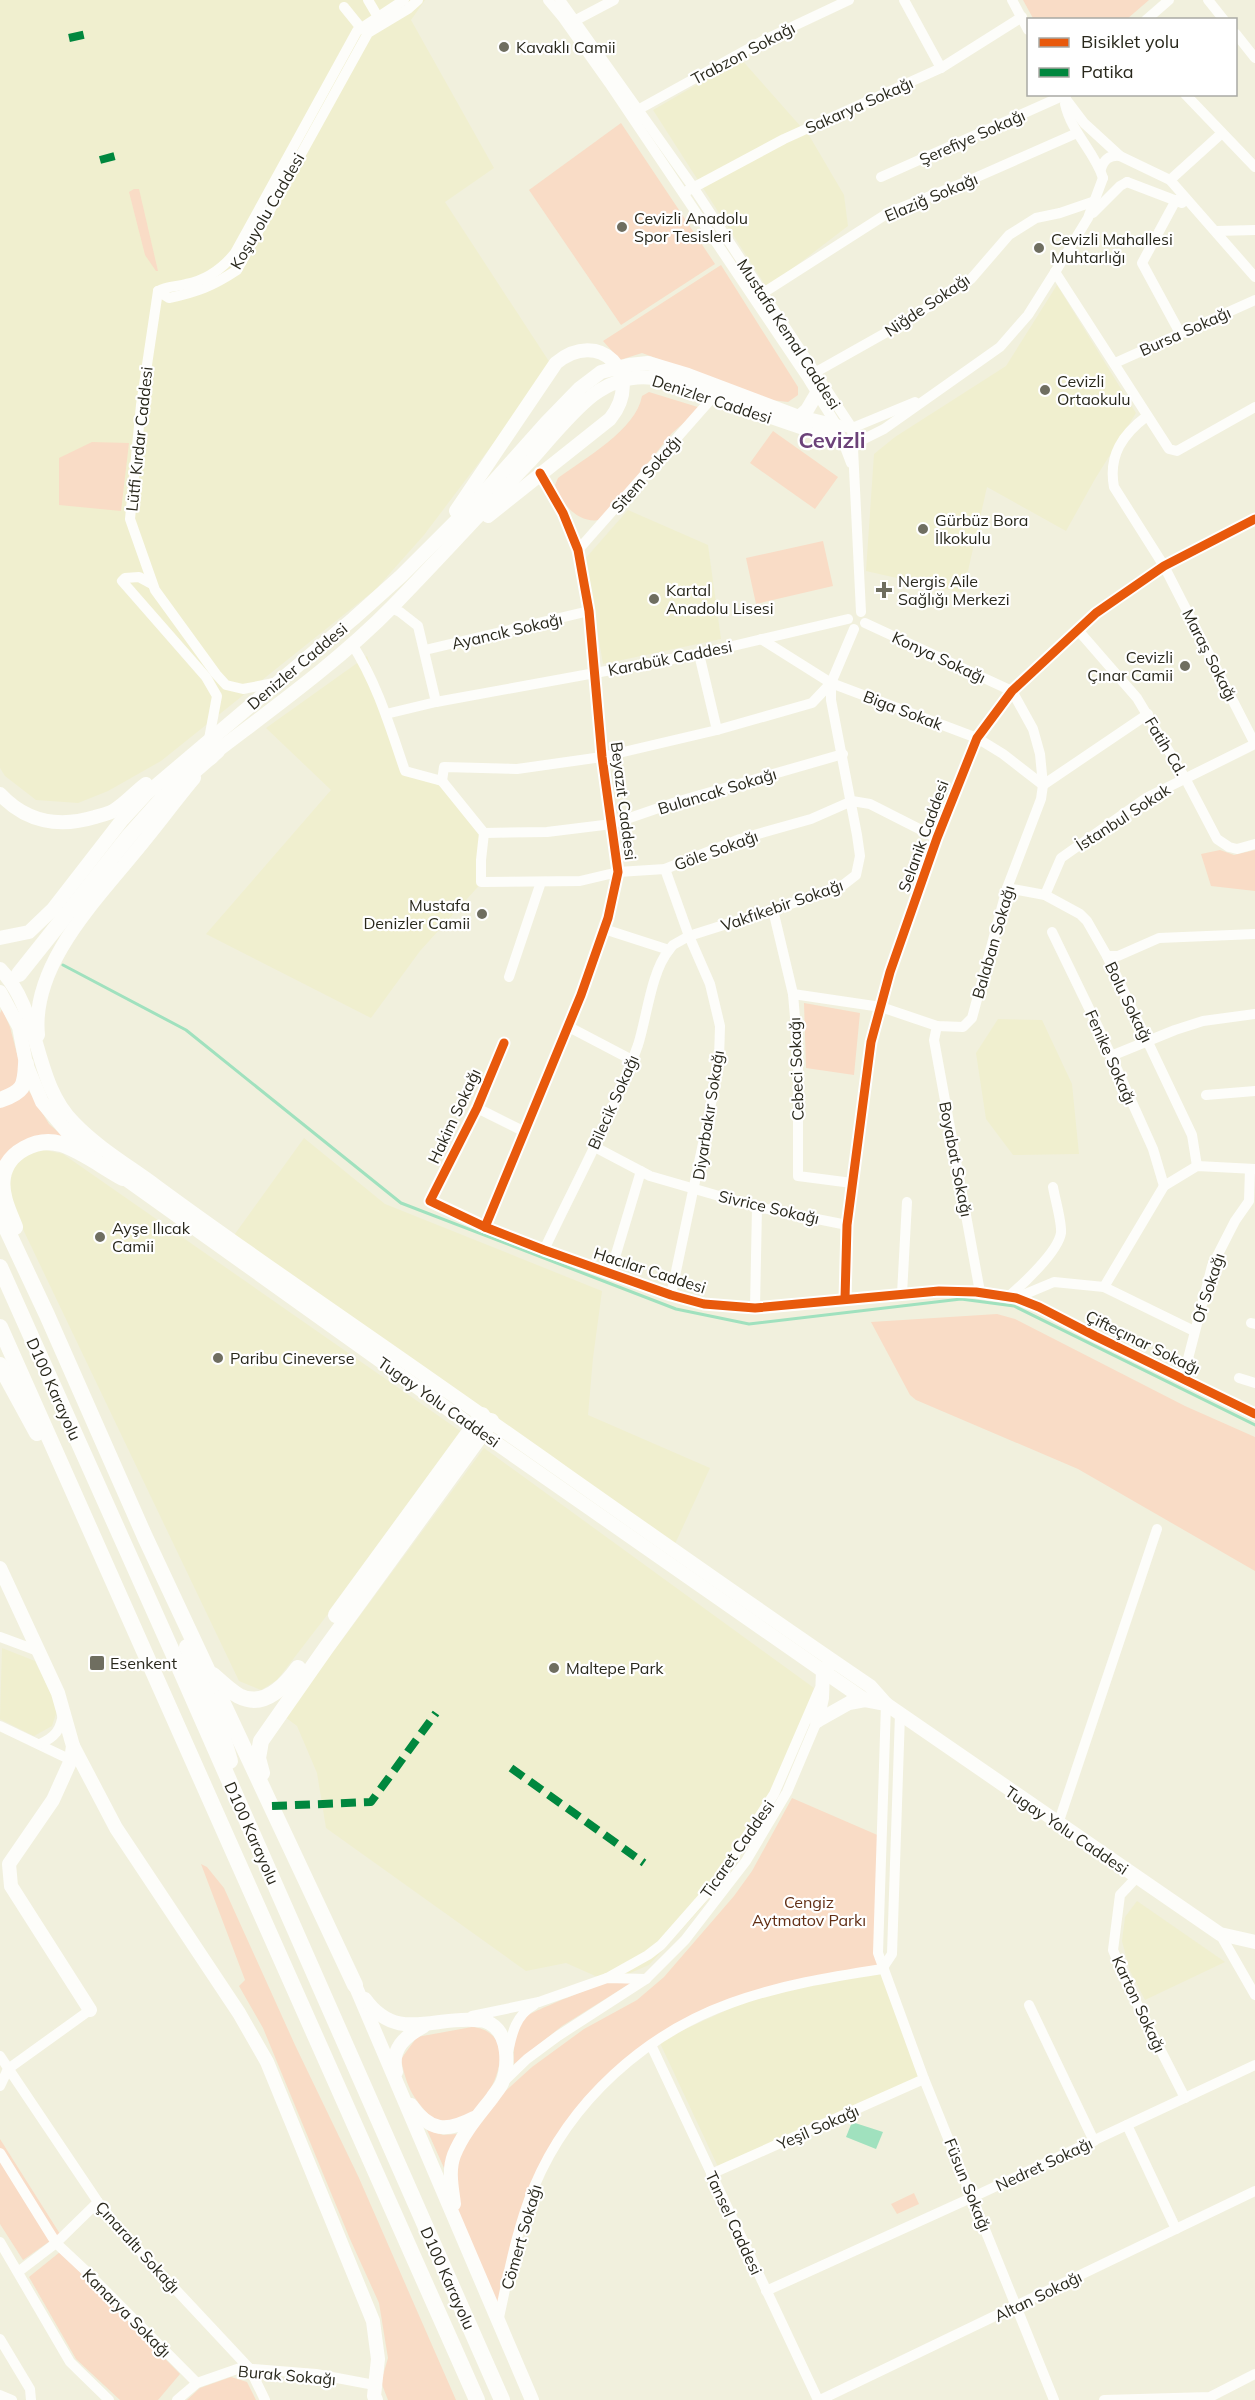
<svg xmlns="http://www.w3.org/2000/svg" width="1255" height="2400" font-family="Mulish,sans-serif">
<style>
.built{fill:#f0efcf}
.green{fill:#f9dcc6}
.water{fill:#a0e1be}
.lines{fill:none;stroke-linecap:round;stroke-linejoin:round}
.stream{stroke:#a0e1be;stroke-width:3}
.minor{stroke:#fdfdfa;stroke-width:10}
.major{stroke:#fdfdfa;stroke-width:14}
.highway{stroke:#fdfdfa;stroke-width:16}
.quiet{stroke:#00873e;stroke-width:8;stroke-dasharray:15 8;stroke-linecap:butt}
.cycleway-casing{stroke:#fff;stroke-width:13}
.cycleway{stroke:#e8590c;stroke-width:9}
.poi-dot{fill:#6f6e60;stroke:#fff;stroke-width:2}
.labels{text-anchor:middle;stroke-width:4.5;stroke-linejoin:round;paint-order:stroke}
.poi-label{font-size:16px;fill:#29281c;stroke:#fff;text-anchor:start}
.street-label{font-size:16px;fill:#29281c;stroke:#fff}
.park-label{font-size:16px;fill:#612e14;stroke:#fff}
.district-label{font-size:22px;font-weight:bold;fill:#6c4279;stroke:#fff}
</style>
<rect width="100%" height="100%" fill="#f1f0dd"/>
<g class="built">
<polygon points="0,0 425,0 411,20 494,168 445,202 552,366 424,535 376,589 161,761 108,791 78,803 36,800 5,776 0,768"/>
<polygon points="741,59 810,137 844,195 848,226 767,288 653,110"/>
<polygon points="1057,285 1136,413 1095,479 1066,531 987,487 963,593 866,571 874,454 895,437 1006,366"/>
<polygon points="628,510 708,545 721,639 603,664 585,559"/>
<polygon points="367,656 408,770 446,780 486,831 485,879 420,951 371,1018 206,934 331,790 266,728"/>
<polygon points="998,1019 1042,1020 1072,1084 1079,1154 1013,1155 986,1119 976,1053"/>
<polygon points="304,1138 385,1204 602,1291 593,1358 588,1415 710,1468 675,1544 232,1238"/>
<polygon points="36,1148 63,1154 466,1435 277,1680 261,1690 239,1681 9,1200 8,1181 14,1166"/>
<polygon points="484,1448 814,1688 771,1801 704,1905 649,1965 609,1982 566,1963 526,1971 326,1828 317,1773 297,1726 285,1717"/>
<polygon points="2,1648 35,1661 58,1708 52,1726 34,1736 0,1719"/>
<polygon points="1137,1901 1225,1962 1145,2000 1130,1971 1122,1941 1125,1917"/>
<polygon points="881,1968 923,2077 719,2169 659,2041 771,1990"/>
</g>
<g class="green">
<polygon points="1023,0 1149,0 1127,19 1034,20"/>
<polygon points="621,123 715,264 621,325 529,190"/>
<polygon points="134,189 139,189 158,271 156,271 145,255 129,192"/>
<polygon points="721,265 798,387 798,395 788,402 771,400 642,353 620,360 603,341"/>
<path d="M 649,392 L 701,408 L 672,433 L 603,519 C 581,526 561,505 555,485 L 558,478 C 585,458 636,430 642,396 Z"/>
<polygon points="773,431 838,477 815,509 750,463"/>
<polygon points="92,442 129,443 121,511 59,505 59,458"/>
<polygon points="823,541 833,586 756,604 746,558"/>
<polygon points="1220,850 1234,855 1255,850 1255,891 1211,886 1201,854"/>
<polygon points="804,1003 860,1013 854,1075 806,1068"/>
<polygon points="2,1009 10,1027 22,1073 17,1086 0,1094 0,1013"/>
<polygon points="29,1091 49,1124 66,1139 0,1165 0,1105 16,1100"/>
<polygon points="997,1314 1015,1319 1185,1406 1255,1437 1255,1571 1078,1469 916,1400 910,1395 871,1322"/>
<polygon points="792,1798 882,1837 882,1969 730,2003 620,2066 582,2108 535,2185 498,2322 456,2221 455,2159 479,2115 532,2067 584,2029 637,2000 664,1977 734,1896 752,1871"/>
<polygon points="201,1864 207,1867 224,1888 295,2045 359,2178 456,2400 388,2400 381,2382 388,2358 379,2303 350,2239 263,2028 239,1986 245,1980"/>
<path d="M 634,1981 L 562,2026 L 514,2064 C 513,2048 515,2027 527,2016 C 531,2012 602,1983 610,1982 C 617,1981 626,1981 634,1981 Z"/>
<path d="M 472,2027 C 525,2032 492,2108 459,2120 C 452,2122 443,2122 436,2122 C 414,2100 407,2090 401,2059 L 417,2037 Z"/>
<polygon points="427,2130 443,2135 457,2134 444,2168"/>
<polygon points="0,2139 60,2234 23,2260 0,2224"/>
<polygon points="914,2193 919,2204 897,2214 891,2204"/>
<polygon points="60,2252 180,2374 158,2400 120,2400 76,2359 29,2277"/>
<polygon points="231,2377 247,2382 256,2400 187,2400 200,2388"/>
</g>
<polygon class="water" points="852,2122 883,2132 876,2149 846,2137"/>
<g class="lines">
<polyline class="stream" points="63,965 186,1030 401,1203 676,1309 749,1324 961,1299 1014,1306 1255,1425"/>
<g class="minor">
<polyline points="368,0 378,17"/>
<polyline points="548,0 563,18 609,83 808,379 837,426 851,463"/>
<polyline points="560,0 693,187 852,428 861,612"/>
<polyline points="904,0 941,68"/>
<polyline points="1012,0 1028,30"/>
<polyline points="1208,0 1224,20"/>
<polyline points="344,7 361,28"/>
<polyline points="576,20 614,0"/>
<polyline points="1146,20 1169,0"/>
<polyline points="1236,34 1255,58"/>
<polyline points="1062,94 1084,123 1120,156 1170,180 1255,277"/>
<polyline points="1185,94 1255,167"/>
<path d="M 1065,104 C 1071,132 1095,152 1103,178"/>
<polyline points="634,112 764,40 849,0"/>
<path d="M 1101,169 C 1104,159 1110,155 1120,156"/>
<polyline points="881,177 1067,94"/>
<polyline points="1170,180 1222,133"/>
<polyline points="1127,182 1182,203"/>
<polyline points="687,191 784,139 941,68 1022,17"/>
<polyline points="1176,200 1142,263 1180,333"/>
<polyline points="1093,213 1120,186 1127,182"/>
<polyline points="1216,231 1255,230"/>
<polyline points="1055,272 1169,449 1177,451 1255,407"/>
<polyline points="158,291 141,405 130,519 155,590 216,674 226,685 243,689 279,682"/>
<path d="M 158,291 L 169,298 C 197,292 213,286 237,270 L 368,33 L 408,9 L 418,0"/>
<path d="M 158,291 C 167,286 176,287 186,284 C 207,280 222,269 235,253 L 357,31 L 404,0"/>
<polyline points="763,293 888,213 968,181 1077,133"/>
<polyline points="1115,363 1255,300"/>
<polyline points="816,372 903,323 971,279 1009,235 1036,218 1060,213 1095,201"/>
<path d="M 1147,416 C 1123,434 1108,455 1114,487 L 1164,566 L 1255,744"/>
<polyline points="846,427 852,428 915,402"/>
<polyline points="845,442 864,439 884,429 1000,347 1028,315 1057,269 1088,218 1103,178"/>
<polyline points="578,550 713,397"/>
<polyline points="152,584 139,577 125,578 122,581 206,677 217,696 209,739"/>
<polyline points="391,608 400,612 418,626 436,702"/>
<polyline points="1077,629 1137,698 1185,778 1217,839 1229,847 1237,849 1255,844"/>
<polyline points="761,639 831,683 977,738 1003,754 1043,785 1148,714"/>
<path d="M 352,644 C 377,683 390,727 405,771 L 442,781 L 444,767 L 517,769 L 602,757 L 717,730 L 812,703 L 831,683"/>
<polyline points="425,650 589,611"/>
<polyline points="699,654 717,730"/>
<polyline points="386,714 436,702 699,654 848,619"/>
<polyline points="442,781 484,833 481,860 481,882 580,881 618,872 665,869 740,839 811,819 852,801 870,804 937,838"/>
<polyline points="484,833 547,832 612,824 676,802 843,754"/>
<polyline points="665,869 689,936 710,984 720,1026 719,1060 709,1115 671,1295"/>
<polyline points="1007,888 1045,895 1080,914 1087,921 1107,956 1192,1135 1197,1166"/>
<polyline points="1045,895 1061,858 1146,798 1255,744"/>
<polyline points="773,910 793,994 798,1053 798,1176 852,1183"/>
<polyline points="604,929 669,950 673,945 689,936 838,889 856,875 860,856 857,835 831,700 831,683 854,629"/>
<polyline points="1052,932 1100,1031 1153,1149 1164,1186"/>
<polyline points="1107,956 1118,956 1159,938 1255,934"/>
<polyline points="509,977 541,882"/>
<polyline points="793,994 881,1007 937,1026 963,1027 972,1018 1007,888 1041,799 1043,785 1040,754 1033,729 1012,691 865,623"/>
<polyline points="937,1026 934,1040 980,1292"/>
<polyline points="569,1027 632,1060"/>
<polyline points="504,1043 477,1108 430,1201 485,1227 544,1250 671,1295 704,1304 755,1308 939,1291 976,1292 1016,1298 1039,1307 1095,1336 1255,1414"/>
<polyline points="1111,1056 1175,1030 1203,1021 1255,1014"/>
<polyline points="1206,1095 1255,1091"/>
<polyline points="477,1108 523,1131"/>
<polyline points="593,1146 650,1176 757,1207 847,1225"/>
<polyline points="485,1227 581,995 608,918 618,872 602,757 589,611 578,550 563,513 540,473"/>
<path d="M 544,1250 C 576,1182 613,1116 638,1045 C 647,1017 651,972 669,950"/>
<polyline points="610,1274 641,1171"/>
<polyline points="1104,1287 1194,1331"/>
<polyline points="902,1294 907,1202"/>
<path d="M 1008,1297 C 1022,1285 1058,1252 1061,1233 C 1062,1222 1055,1199 1053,1187"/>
<polyline points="1016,1298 1054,1282 1104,1287 1164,1186 1197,1166 1255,1169"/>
<polyline points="845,1299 847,1225 871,1042 890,972 937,838 977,738 1012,691 1096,613 1164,566 1255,519"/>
<polyline points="755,1308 757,1207"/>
<polyline points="1251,1323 1255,1324"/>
<polyline points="1183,1378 1212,1266 1235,1221 1249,1201 1250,1169"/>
<polyline points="1239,1378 1255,1383"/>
<polyline points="0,1637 38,1651"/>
<polyline points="886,1704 878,1953 924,2079 1054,2400"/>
<polyline points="0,1726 71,1760"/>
<path d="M 40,1744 C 55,1737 61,1730 63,1713"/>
<polyline points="1058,1824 1157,1529"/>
<polyline points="1137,1877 1120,1895 1113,1950 1127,1984 1185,2098"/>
<polyline points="1220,1934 1255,1995"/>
<polyline points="882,1969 892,1954 900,1714"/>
<polyline points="607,1978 648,1955 661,1945 719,1879 774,1794 819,1690"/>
<polyline points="1029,2005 1094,2141"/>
<polyline points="472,2016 539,2002 607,1978 646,1979"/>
<polyline points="651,2045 818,2400"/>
<path d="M 508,2052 C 512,2033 516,2015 534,2005"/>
<polyline points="0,2056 98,2202 120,2230 250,2369 265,2400"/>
<polyline points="502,2083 527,2059 558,2036 646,1979 685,1940 746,1861 787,1792 817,1721"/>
<polyline points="0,2086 8,2069 90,2010"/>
<polyline points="1127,2125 1176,2229"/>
<polyline points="0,2153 56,2243 87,2272 197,2383"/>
<polyline points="711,2174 924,2079"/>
<polyline points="0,2242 70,2362 109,2400"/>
<polyline points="18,2272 56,2243 98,2202"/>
<polyline points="766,2291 973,2197 1255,2065"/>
<path d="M 498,2322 C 508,2277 516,2230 534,2187 C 570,2101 645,2034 731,2003 C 780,1985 831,1977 882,1969"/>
<polyline points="0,2339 30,2389 31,2400"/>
<polyline points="0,2395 12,2400"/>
<polyline points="177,2400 197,2383 240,2368 316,2374 369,2384"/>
<polyline points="820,2400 1255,2191"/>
<polyline points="1104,2400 1210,2397 1255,2374"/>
</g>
<g class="major">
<polyline points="799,417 807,410 817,393"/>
<path d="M 456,511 L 556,363 C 599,327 646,374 610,419 L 488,516"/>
<path d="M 211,758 L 217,751 C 276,706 340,660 392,607 C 439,559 484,509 530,461 C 549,440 571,412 593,395 C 613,380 637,374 661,379 L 841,441"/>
<path d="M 0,794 C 26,822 59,828 95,817 C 101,815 108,814 113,811 C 125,804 135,792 146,784"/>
<polyline points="0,938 29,932 53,909 122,820 146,794 353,619 401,576 478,499 546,423 580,388 601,372 629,365 648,363 688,375 799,417 837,426"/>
<path d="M 0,969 C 42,1012 32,1081 74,1123 C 98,1148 129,1166 156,1186 C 221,1234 288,1280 354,1326 C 526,1445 696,1568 870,1686 L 886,1704 L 1220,1934 L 1255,1942"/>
<polyline points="0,992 19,1027 26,1064 42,1102 68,1133 95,1155"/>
<path d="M 38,1035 C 31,966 94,902 134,853 C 155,828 174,802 194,778"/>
<polyline points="116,1172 473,1427 823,1671 865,1700 886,1704"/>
<polyline points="0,1568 58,1693 73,1746 71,1760 53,1800 9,1864 11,1886 90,2010"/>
<polyline points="817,1721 822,1698 823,1671 828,1667"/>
<polyline points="817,1721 849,1703 865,1700"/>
<polyline points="73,1746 116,1828 239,2013 267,2062 373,2321 378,2359 374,2396 376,2400"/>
<polyline points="355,1985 532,2400"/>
<path d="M 365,1999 C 396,2042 432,2017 474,2020 C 480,2020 486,2020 491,2024 C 509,2035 509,2066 502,2083 C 500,2088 495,2093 492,2098 C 478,2116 463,2133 454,2155 C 448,2171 452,2188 454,2204"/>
<path d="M 396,2072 C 390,2049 405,2036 424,2026"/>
<path d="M 411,2105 C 430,2132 447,2132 474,2118"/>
</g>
<g class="highway">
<polyline points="19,974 129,836 163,798 217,751"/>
<path d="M 0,1100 C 23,1092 25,1087 26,1064"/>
<polyline points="0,1215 47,1315 145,1537 355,1985"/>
<path d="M 15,1227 C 9,1212 0,1194 3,1177 C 7,1152 37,1137 61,1144 C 82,1151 103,1167 123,1178"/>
<polyline points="0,1267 176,1660 502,2400"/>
<polyline points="0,1327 477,2400"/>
<polyline points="0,1365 37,1433"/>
<polyline points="336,1615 482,1415"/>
<polyline points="187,1647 222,1734 230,1761"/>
<path d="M 213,1675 C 221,1682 230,1691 239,1696 C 264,1709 285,1686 298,1668"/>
<polyline points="262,1773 258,1758 261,1741 326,1648 491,1421"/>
</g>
<g class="quiet">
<polyline points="69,38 87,34"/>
<polyline points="100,160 115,156"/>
<polyline points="511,1768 644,1863"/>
<polyline points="272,1806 371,1802 436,1713"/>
</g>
<g class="cycleway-casing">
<g id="cycleway">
<polyline points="504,1043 477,1108 430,1201 485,1227 544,1250 671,1295 704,1304 755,1308 939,1291 976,1292 1016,1298 1039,1307 1095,1336 1255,1414"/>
<polyline points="485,1227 581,995 608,918 618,872 602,757 589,611 578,550 563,513 540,473"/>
<polyline points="845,1299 847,1225 871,1042 890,972 937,838 977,738 1012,691 1096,613 1164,566 1255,519"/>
</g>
</g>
<use href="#cycleway" class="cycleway"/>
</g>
<g class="poi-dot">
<circle cx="504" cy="47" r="6"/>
<circle cx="622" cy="227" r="6"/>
<circle cx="1039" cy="248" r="6"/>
<circle cx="1045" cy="390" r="6"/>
<circle cx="923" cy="529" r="6"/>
<path d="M881 581h6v6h6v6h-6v6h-6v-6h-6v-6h6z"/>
<circle cx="654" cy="599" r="6"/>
<circle cx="1185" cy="666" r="6"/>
<circle cx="482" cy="914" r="6"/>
<circle cx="100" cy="1237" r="6"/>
<circle cx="218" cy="1358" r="6"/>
<rect x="89" y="1655" width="16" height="16" rx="3"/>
<circle cx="554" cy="1668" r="6"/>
</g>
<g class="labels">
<g class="poi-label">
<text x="516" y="53">Kavaklı Camii</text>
<text x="634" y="224">Cevizli Anadolu<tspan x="634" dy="18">Spor Tesisleri</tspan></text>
<text x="1051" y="245">Cevizli Mahallesi<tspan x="1051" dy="18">Muhtarlığı</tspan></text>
<text x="1057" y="387">Cevizli<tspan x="1057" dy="18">Ortaokulu</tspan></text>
<text x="935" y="526">Gürbüz Bora<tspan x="935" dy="18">İlkokulu</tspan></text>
<text x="898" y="587">Nergis Aile<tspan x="898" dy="18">Sağlığı Merkezi</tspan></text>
<text x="666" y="596">Kartal<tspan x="666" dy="18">Anadolu Lisesi</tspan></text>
<text x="1173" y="663" text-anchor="end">Cevizli<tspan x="1173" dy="18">Çınar Camii</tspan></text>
<text x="470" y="911" text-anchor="end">Mustafa<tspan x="470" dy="18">Denizler Camii</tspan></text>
<text x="112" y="1234">Ayşe Ilıcak<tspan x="112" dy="18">Camii</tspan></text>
<text x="230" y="1364">Paribu Cineverse</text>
<text x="110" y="1669">Esenkent</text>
<text x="566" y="1674">Maltepe Park</text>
</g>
<g class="street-label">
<text transform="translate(743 53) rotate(-28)" y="6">Trabzon Sokağı</text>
<text transform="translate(859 105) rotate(-24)" y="6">Sakarya Sokağı</text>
<text transform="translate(972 137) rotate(-24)" y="6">Şerefiye Sokağı</text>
<text transform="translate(931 197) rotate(-23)" y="6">Elaziğ Sokağı</text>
<text transform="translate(267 211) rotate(-60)" y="6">Koşuyolu Caddesi</text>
<text transform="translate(927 305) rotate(-34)" y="6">Niğde Sokağı</text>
<text transform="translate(1185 331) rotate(-24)" y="6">Bursa Sokağı</text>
<text transform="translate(789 334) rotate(57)" y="6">Mustafa Kemal Caddesi</text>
<text transform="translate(712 399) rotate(18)" y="6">Denizler Caddesi</text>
<text transform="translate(139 439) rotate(-84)" y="6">Lütfi Kırdar Caddesi</text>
<text transform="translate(646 474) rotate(-49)" y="6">Sitem Sokağı</text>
<text transform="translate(507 631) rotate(-13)" y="6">Ayancık Sokağı</text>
<text transform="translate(1210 655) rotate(63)" y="6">Maraş Sokağı</text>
<text transform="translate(939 657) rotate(25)" y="6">Konya Sokağı</text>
<text transform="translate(670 658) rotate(-11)" y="6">Karabük Caddesi</text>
<text transform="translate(297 666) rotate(-40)" y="6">Denizler Caddesi</text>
<text transform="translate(903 710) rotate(21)" y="6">Biga Sokak</text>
<text transform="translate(1166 746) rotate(59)" y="6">Fatih Cd.</text>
<text transform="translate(717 791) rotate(-17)" y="6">Bulancak Sokağı</text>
<text transform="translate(624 801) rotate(83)" y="6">Beyazıt Caddesi</text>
<text transform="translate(1123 817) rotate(-33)" y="6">İstanbul Sokak</text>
<text transform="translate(923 836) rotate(-70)" y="6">Selanik Caddesi</text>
<text transform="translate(716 850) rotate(-20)" y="6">Göle Sokağı</text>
<text transform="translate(782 905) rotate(-19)" y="6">Vakfıkebir Sokağı</text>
<text transform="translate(993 942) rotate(-74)" y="6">Balaban Sokağı</text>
<text transform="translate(1129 1002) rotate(64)" y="6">Bolu Sokağı</text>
<text transform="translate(1111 1057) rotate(66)" y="6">Fenike Sokağı</text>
<text transform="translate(796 1069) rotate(-92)" y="6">Cebeci Sokağı</text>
<text transform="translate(613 1102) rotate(-66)" y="6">Bilecik Sokağı</text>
<text transform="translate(708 1115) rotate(-81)" y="6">Diyarbakır Sokağı</text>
<text transform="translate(454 1116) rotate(-65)" y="6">Hakim Sokağı</text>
<text transform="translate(956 1159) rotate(79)" y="6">Boyabat Sokağı</text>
<text transform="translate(769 1207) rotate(13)" y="6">Sivrice Sokağı</text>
<text transform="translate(650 1270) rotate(18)" y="6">Hacılar Caddesi</text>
<text transform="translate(1208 1288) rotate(-72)" y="6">Of Sokağı</text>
<text transform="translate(1143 1342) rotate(26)" y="6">Çifteçınar Sokağı</text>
<text transform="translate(54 1389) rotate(66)" y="6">D100 Karayolu</text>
<text transform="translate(439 1402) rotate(35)" y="6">Tugay Yolu Caddesi</text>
<text transform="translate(1067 1830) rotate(34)" y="6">Tugay Yolu Caddesi</text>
<text transform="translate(252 1833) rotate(66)" y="6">D100 Karayolu</text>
<text transform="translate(737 1849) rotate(-55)" y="6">Ticaret Caddesi</text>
<text transform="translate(1139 2004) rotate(65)" y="6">Karton Sokağı</text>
<text transform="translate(818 2127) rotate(-24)" y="6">Yeşil Sokağı</text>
<text transform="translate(1044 2164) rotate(-25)" y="6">Nedret Sokağı</text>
<text transform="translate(968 2185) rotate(68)" y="6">Füsun Sokağı</text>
<text transform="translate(734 2223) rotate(65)" y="6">Tansel Caddesi</text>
<text transform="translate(521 2237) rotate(-74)" y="6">Cömert Sokağı</text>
<text transform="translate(138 2247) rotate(48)" y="6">Çınaraltı Sokağı</text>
<text transform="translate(448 2278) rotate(66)" y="6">D100 Karayolu</text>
<text transform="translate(1038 2296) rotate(-26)" y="6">Altan Sokağı</text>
<text transform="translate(127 2313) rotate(45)" y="6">Kanarya Sokağı</text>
<text transform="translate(287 2375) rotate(5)" y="6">Burak Sokağı</text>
</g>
<g class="park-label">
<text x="809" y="1908">Cengiz<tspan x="809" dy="18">Aytmatov Parkı</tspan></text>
</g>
<g class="district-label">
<text x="832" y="448">Cevizli</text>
</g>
</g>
<rect x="1027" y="18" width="210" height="78" fill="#ffffff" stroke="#a9a9a4" stroke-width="1.5"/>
<rect x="1039" y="38" width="30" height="9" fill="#e8590c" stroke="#a9a9a4" stroke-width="1.5"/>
<text x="1081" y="48" font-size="18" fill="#29281c">Bisiklet yolu</text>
<rect x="1039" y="68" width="30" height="9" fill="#00873e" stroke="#a9a9a4" stroke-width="1.5"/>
<text x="1081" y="78" font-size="18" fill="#29281c">Patika</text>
</svg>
